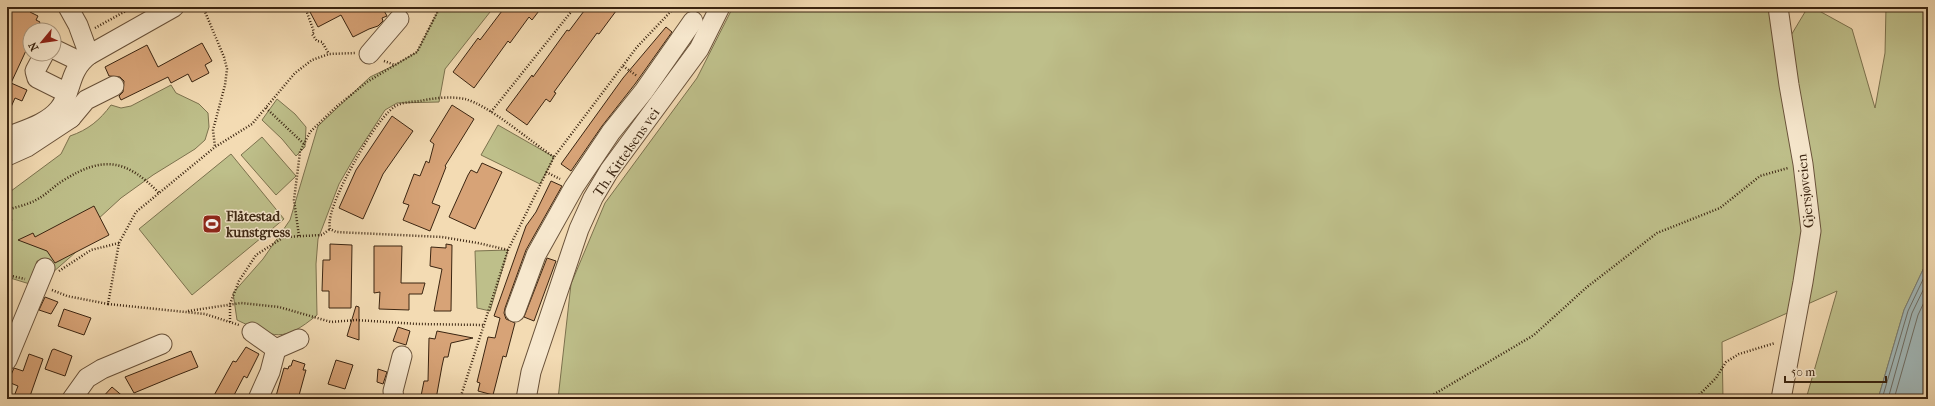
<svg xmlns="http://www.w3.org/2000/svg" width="1935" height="406" font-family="'IM FELL French Canon',serif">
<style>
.green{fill:#bebf8a;stroke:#7c724e}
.water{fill:#a1b8b9;stroke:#787d76}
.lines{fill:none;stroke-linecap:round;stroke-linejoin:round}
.shore{stroke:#6e6e65;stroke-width:1}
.building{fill:#d7a377;stroke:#3b2511}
.minor-casing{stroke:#69523a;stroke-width:21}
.path{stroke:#3b2511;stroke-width:2.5;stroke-dasharray:1 2;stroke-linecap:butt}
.minor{stroke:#f7e8ce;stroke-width:19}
.labels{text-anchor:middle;stroke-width:3;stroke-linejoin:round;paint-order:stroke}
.street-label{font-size:14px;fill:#3b2511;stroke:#f7e8ce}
.poi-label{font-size:14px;font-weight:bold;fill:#3b2511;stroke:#f7e8ce;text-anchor:start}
</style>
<rect width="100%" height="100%" fill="#f3dbb3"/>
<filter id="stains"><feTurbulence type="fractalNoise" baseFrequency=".005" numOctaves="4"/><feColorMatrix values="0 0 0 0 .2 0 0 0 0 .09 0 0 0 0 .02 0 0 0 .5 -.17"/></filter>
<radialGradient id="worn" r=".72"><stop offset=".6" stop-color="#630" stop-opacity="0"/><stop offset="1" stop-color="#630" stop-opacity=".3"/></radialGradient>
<g class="green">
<path d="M 440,7 L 494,7 L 445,69 L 439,102 L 397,103 L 385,110 L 357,153 L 339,184 L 318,239 L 316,264 L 317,315 C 283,343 275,338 237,320 L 233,293 L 263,259 L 290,220 L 318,126 L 370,77 L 395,65 L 417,52 Z"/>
<polygon points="733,7 1779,7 1778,57 1808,7 1812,7 1852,29 1875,108 1885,53 1886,7 1928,7 1928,259 1904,310 1878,399 1806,399 1837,291 1722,342 1723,399 558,399 571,284 605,203 697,78"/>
<path d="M 171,85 L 176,93 L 199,104 L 208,113 L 209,127 L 205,140 L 195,149 L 153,175 L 121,198 L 97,220 L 76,252 L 44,280 L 33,285 L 7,277 L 7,194 L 61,154 L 70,136 C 88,130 100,120 111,105 L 121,108 L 131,106 Z"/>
<polygon points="277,99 295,114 306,127 305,147 296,156 282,139 262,120"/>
<polygon points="498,125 554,157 540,184 481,155"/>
<polygon points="262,137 296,176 276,195 241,155"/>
<polygon points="231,154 284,219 192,295 139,229"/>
<polygon points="508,250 490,311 477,308 475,251"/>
</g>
<polygon class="water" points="1928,259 1928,399 1878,399 1904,310"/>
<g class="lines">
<g class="shore">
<polyline points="1882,399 1908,311 1928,269"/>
<polyline points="1888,399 1912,313 1928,280"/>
<polyline points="1894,399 1918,315 1928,294"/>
</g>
</g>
<g class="building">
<polygon points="11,7 25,7 32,10 30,12 38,16 36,20 40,22 36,30 30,30 30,42 11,83 27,90 22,101 15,98 7,116 7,16"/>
<polygon points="319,7 382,7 387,16 382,18 383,21 378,26 369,29 353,37 341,15 318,27 310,12"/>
<polygon points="505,7 542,7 532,20 529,17 510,43 508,41 474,88 453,72 478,38 480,40"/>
<polygon points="587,7 619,7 599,34 597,33 554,92 556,93 550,102 546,99 527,125 506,110 532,75 533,77 567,30 569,31"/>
<polygon points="666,27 672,32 635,84 602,126 571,171 561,164 623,78"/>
<polygon points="202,43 212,61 205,65 209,73 192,82 188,74 171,83 168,77 121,100 119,96 123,92 124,81 120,77 109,76 105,67 147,45 158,67"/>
<polygon points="452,105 474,119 445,166 446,167 432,203 440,206 430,231 403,220 409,205 403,203 414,174 420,176 426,161 429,163 434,144 430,141"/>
<polygon points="392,116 413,131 383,174 363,219 339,208 356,170"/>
<polygon points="482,163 502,172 475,229 449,217 468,175 471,170 477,173"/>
<polygon points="551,181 562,186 526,250 505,308 504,313 506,319 515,323 506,357 503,356 493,395 478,391 480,383 477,382 488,337 495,338 500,318 494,316 526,226 536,212"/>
<polygon points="94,206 109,235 55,263 47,251 18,240 33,233 35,237"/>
<polygon points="330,244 352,245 351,308 329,308 329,291 322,291 323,260 330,260"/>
<polygon points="446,244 452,245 451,311 434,311 442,269 430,266 431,247 446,248"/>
<polygon points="374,246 402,246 401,283 425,283 422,294 409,294 409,310 379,309 380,292 374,293"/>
<polygon points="547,258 556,261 534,321 524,317"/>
<polygon points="45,297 58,302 51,314 39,310"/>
<polygon points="356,306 359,307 359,340 347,336"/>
<polygon points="64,309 91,318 84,335 58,326"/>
<polygon points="398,327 410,331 406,345 393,341"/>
<polygon points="437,331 473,338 451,343 448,357 444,357 442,366 436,399 428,399 421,396 424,381 428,381 429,338 435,339"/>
<polygon points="246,347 259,354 247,378 244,376 232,399 212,399 233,361 236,362"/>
<polygon points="54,349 72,356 65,376 45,369 52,350"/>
<polygon points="191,351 198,367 175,376 134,393 125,377"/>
<polygon points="29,354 43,359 29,399 13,399 18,386 8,382 14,368 23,371"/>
<polygon points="293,360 305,364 303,370 306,370 298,399 279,399 280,397 276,396 284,368 288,369 289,366 291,366"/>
<polygon points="336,360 353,365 345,389 328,384"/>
<polygon points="378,369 387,372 383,384 377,382"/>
<polygon points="112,387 126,399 101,399"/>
</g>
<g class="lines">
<g class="minor-casing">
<g id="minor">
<polyline points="68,7 78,25 89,55"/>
<polyline points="1778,7 1789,85 1803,164 1811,231 1803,282 1781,399"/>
<polyline points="54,49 81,62"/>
<polyline points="44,54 35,71 37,78 67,93"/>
<polyline points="369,54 399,19"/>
<polyline points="61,111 71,118 86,100 114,86"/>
<path d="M 7,137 C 24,130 47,124 59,109 C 73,92 67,72 89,55 L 174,7"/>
<polyline points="7,156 27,147 71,118"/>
<polyline points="515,312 536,255 574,187 611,132 644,91 693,21"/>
<polyline points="252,332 276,349"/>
<polyline points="276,349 299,339"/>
<polyline points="7,360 45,268"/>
<polyline points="72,399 87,378 102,369 162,344"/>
<polyline points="258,399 270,372 276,349"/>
<polyline points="394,399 393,391 402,356"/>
<polyline points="526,399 531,372 579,229 593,198 609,171 699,49 720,7"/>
</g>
</g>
<g class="path">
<polyline points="203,7 224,57 227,69 225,85 213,130 215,147"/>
<polyline points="305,7 314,32 312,34 317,41 322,42 329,54"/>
<polyline points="95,28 133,7"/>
<polyline points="384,61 395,65 417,52 440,7"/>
<polyline points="623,66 637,76"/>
<polyline points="266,108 304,144"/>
<polyline points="491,112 575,7"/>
<polyline points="546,172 560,179"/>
<path d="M 7,210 C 16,207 27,205 36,200 C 46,195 54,186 64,180 C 104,155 127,160 159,193"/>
<polyline points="7,229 11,220 9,210"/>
<polyline points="299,236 294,200 300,152 310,132 336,107 367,82 395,65"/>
<path d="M 508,250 L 478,243 L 442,237 L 336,232 L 330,229 C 326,214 347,175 355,161 C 364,145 379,119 394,107 C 401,102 411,102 420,101 C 434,98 450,96 465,99 C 489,105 531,142 554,157"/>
<polyline points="59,271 91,250 119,243"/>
<polyline points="7,275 25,279"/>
<polyline points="52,290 67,296 108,304 119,243 136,212 215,147 252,124 295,73 312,60 329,54 355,53"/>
<polyline points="108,304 205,314 239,325"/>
<polyline points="188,311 241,303 279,307 331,322 356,320 418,324 485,325"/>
<polyline points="230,322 230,304 239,281 256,255 284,237 322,235 330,229"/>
<polyline points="460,399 508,250 554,157 637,47 675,7"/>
<polyline points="1426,399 1534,335 1587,287 1657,233 1720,208 1760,176 1788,168"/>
<polyline points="1695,399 1716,378 1726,362 1739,354 1775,343"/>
</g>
<use href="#minor" class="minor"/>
</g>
<defs>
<g id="stadium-square" transform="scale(1)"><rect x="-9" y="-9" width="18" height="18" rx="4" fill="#8f2418" stroke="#f7e8ce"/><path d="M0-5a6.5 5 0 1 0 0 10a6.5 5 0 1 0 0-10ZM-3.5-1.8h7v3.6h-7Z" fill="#fff"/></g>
</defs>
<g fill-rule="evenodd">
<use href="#stadium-square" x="212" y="224"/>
</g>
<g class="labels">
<g class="street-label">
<text transform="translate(626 152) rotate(-55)" y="5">Th. Kittelsens vei</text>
<text transform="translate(1805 191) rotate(-96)" y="5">Gjersjøveien</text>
</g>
<g class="poi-label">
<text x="226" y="221">Flåtestad<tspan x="226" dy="16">kunstgress</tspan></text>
</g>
</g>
<rect width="1935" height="406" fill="none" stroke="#f3dbb3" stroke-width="24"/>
<rect x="8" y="8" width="1919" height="390" fill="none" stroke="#3b2511" stroke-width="2"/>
<rect x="12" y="12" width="1911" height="382" fill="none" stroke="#3b2511"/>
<g transform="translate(42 42) rotate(241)"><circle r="19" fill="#f7e8ce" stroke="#ac9a82"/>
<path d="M0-3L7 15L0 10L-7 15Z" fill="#8f2418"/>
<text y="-6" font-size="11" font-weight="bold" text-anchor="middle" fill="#3b2511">N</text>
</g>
<path d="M1785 376v6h101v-6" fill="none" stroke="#3b2511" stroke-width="2"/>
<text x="1791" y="376" font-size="12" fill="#3b2511" stroke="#f7e8ce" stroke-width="3" paint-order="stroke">50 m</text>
<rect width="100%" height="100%" filter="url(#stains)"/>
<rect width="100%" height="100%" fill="url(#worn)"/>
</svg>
